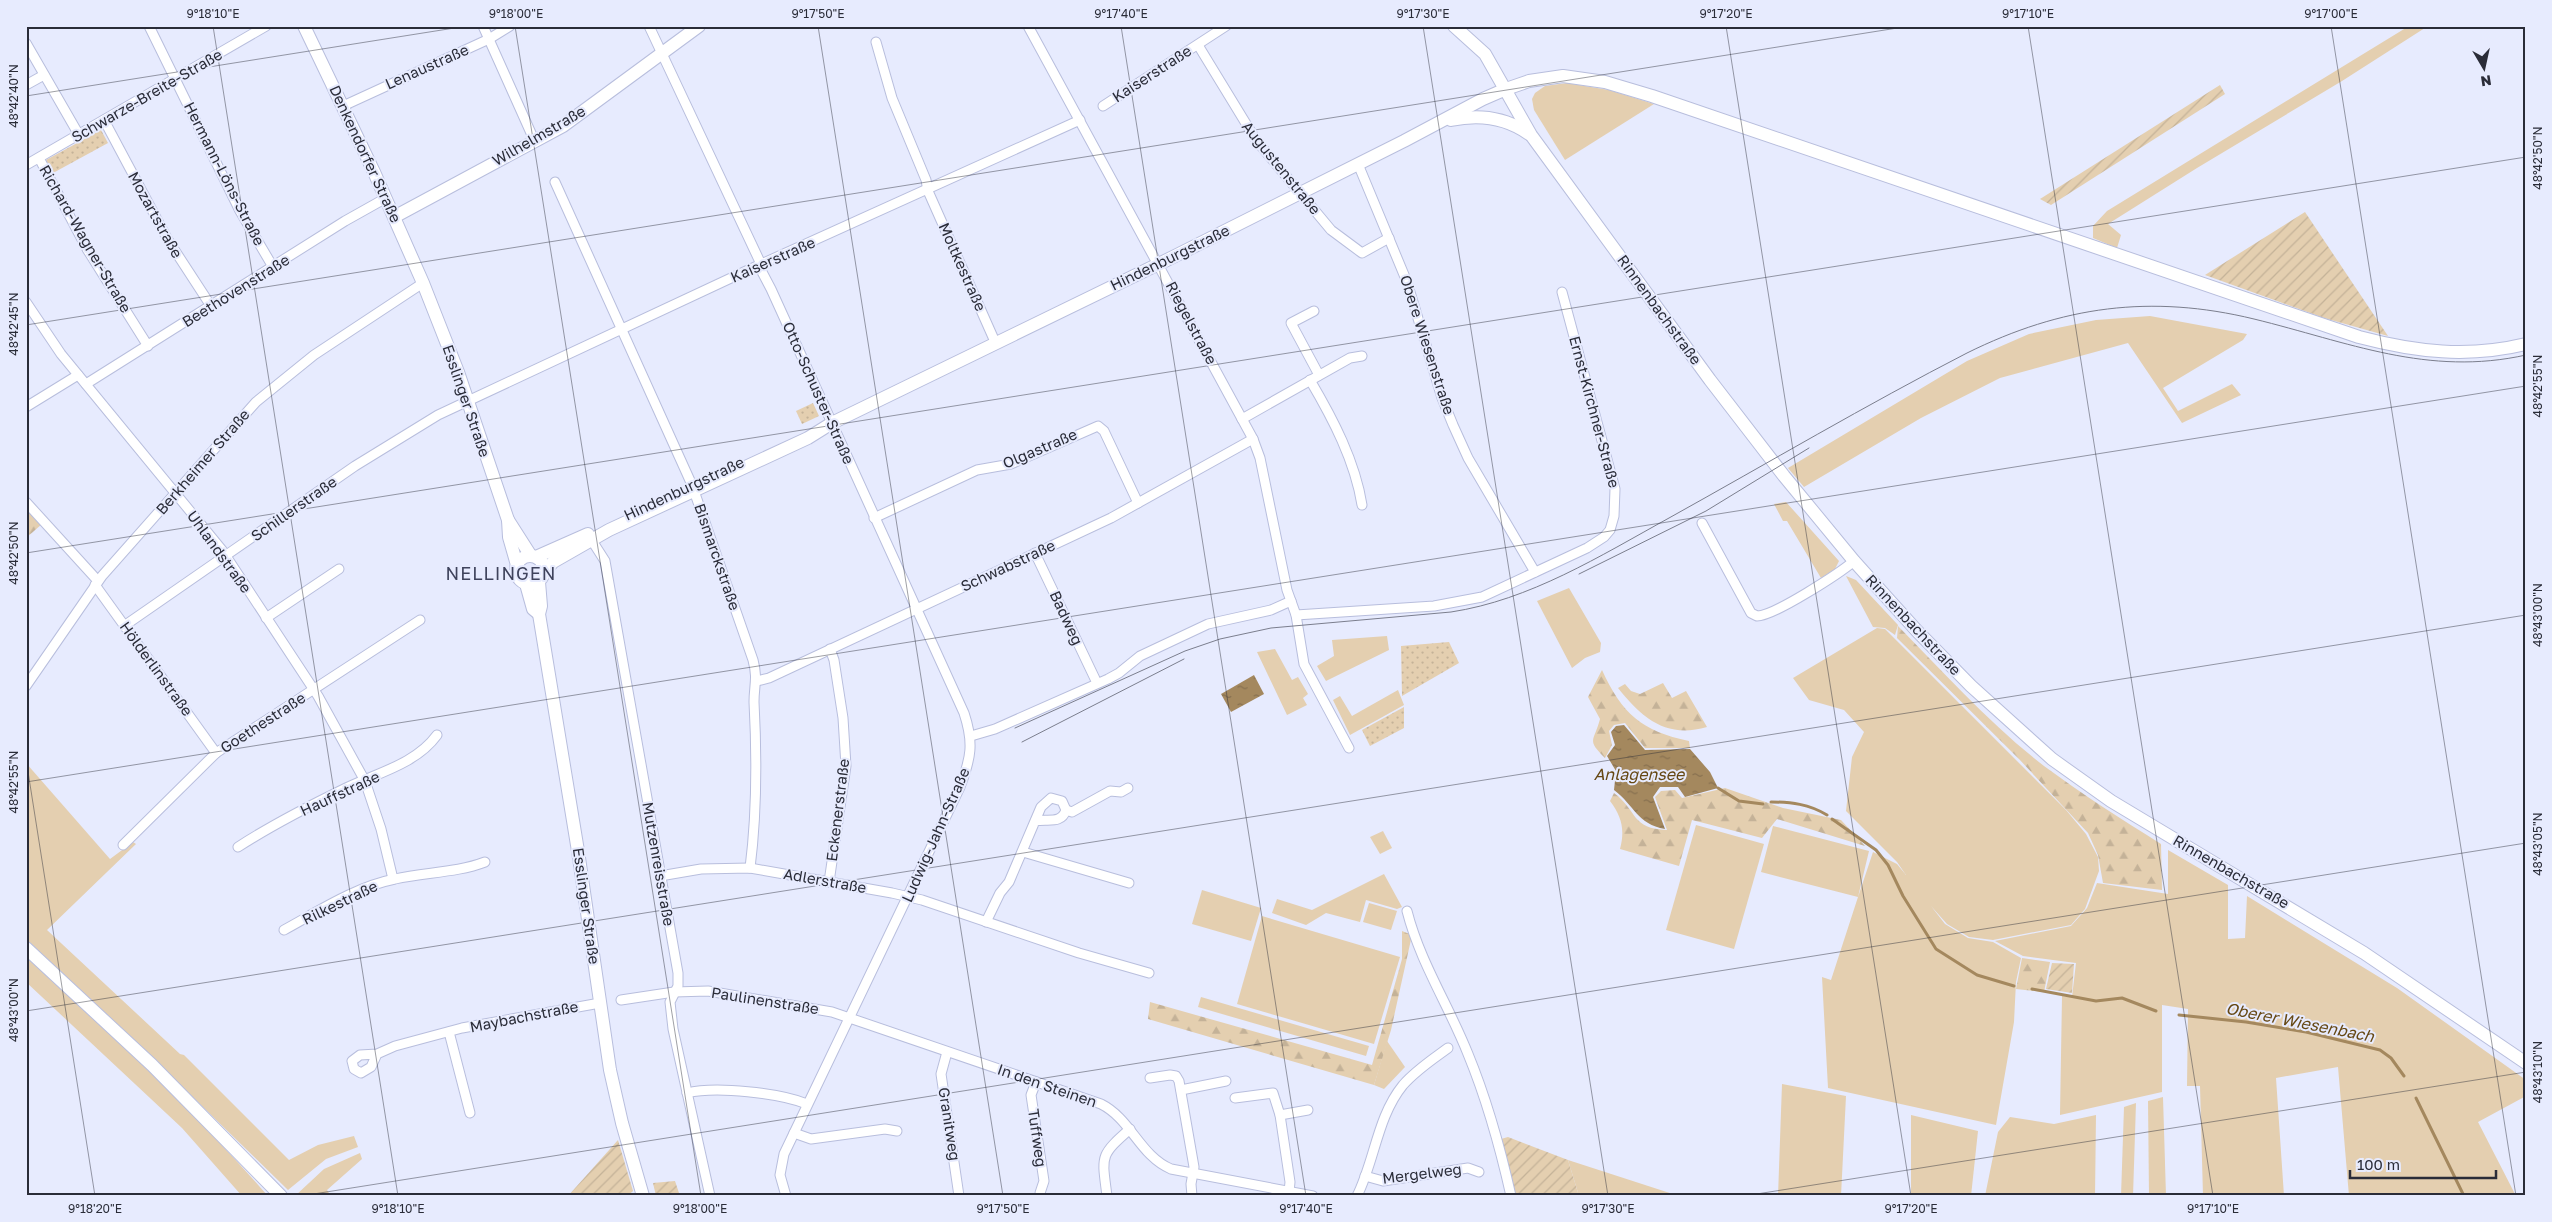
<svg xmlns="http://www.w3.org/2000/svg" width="2552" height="1222" font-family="'Golos Text',sans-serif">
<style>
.grass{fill:#e4cfb0}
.forest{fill:url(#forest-firs)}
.park{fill:url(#park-dots)}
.garden{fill:url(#garden-furrows)}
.water{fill:url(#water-ripples)}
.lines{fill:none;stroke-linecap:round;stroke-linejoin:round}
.stream{stroke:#a4885e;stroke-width:3}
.street-casing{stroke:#b8bedd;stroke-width:11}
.secondary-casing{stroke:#b8bedd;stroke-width:14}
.street{stroke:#fff;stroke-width:9}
.secondary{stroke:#fff;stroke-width:12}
.tram{stroke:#7b7e8d;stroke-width:1}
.ticks{fill:none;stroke:#2a2c38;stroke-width:1;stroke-opacity:0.45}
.labels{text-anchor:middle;stroke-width:4;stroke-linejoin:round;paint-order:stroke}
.street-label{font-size:15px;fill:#2a2c38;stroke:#e7ebfe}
.water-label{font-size:16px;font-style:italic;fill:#664814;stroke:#e7ebfe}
.quarter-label{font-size:18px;letter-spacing:1px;fill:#3f435c;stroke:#e7ebfe}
.neatline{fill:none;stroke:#2a2c38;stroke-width:2}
.ticks-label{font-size:12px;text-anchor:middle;fill:#2a2c38}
</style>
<defs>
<pattern id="forest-firs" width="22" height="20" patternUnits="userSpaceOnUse" patternTransform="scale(1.25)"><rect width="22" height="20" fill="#e4cfb0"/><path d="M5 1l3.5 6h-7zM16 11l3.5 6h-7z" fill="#c4b298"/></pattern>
<pattern id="park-dots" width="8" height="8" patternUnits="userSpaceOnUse" patternTransform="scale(1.25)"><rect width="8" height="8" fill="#e4cfb0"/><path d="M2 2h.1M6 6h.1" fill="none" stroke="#c4b298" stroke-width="1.8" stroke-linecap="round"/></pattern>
<pattern id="garden-furrows" width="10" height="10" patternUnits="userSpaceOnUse" patternTransform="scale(1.25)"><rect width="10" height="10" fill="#e4cfb0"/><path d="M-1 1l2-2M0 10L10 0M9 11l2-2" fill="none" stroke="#c4b298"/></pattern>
<pattern id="water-ripples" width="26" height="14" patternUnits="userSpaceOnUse" patternTransform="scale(1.25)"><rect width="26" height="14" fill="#a4885e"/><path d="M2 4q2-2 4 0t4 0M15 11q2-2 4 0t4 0" fill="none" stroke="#866f4f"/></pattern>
</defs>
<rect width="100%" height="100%" fill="#e7ebfe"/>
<g class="grass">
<polygon points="2409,26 2428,26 2342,81 2197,168 2108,224 2121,235 2117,248 2093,238 2093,226 2107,211"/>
<polygon points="1567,83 1609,90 1654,104 1565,160 1534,110 1532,99 1535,93 1545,86"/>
<polygon points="2150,316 2247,334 2243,340 2163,388 2178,411 2232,384 2241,395 2182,423 2128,343 2000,378 1921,418 1804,487 1788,468 1967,361 2029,334 2096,320"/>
<polygon points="1786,502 1839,561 1835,569 1821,578 1787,521 1783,521 1774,504"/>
<polygon points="1846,576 1856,580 1898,625 1895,635 1885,628 1873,627"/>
<polygon points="1569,588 1601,643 1600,652 1585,658 1572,668 1537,601"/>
<polygon points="1877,628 1885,629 2066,810 2086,834 2098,857 2099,871 2085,909 2071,925 1993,940 1969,937 1947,924 1931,906 1945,924 1968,938 1993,942 2021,958 2016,982 2014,1022 1996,1125 1828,1088 1822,977 1831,980 1858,897 1761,872 1773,826 1869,851 1858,897 1873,852 1897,864 1906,875 1897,862 1846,811 1852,757 1864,732 1844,710 1809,700 1793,678"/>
<polygon points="1387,636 1389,650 1326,681 1317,666 1334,656 1332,640"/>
<polygon points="1275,649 1292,680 1298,677 1308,694 1303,698 1307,705 1287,715 1257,652"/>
<polygon points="1398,690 1404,705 1350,735 1333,700 1340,696 1352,716"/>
<polygon points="26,763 110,859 133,842 136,844 47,930 180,1054 184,1055 289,1160 318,1145 354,1136 358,1147 326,1159 288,1190 129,1035 26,939"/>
<polygon points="1696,825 1764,844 1734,949 1666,930"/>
<polygon points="1383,831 1392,848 1380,854 1370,837"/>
<polygon points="2168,850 2228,885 2228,939 2245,938 2247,896 2397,988 2526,1080 2526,1096 2478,1122 2516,1196 2349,1196 2338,1067 2276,1078 2284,1196 2203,1196 2200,1086 2187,1086 2188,1009 2162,1005 2162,1092 2060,1115 2062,996 2072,997 2076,963 2023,956 1995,941 2071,926 2087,908 2097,883 2168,894"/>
<polygon points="1384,874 1402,907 1397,909 1366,900 1360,922 1326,913 1306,925 1272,913 1277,899 1312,910"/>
<polygon points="1202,890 1261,908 1251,941 1192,924"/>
<polygon points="1369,903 1397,911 1391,930 1363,922"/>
<polygon points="1262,916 1400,957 1374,1044 1237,1004"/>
<path d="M 26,955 C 110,1033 193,1110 268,1196 L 242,1196 L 182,1128 L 26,982 Z"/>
<polygon points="1201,997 1369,1046 1366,1056 1198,1007"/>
<polygon points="1387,1041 1405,1067 1384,1089 1374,1085"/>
<polygon points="1782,1084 1846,1096 1841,1196 1778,1196"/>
<polygon points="2163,1097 2166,1196 2149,1196 2148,1101"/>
<polygon points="2136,1103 2133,1196 2121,1196 2124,1107"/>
<polygon points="1911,1115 1978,1131 1971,1196 1911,1196"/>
<polygon points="2096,1115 2095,1196 1985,1196 1998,1132 2010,1117 2054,1124"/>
<polygon points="360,1153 362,1159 327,1190 331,1196 295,1196 324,1169"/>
<polygon points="1568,1160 1679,1196 1579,1196"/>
</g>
<g class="forest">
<polygon points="26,507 42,524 26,538"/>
<path d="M 1898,626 C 1945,674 1991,725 2044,766 C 2082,794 2121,819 2161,844 L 2162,890 L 2103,883 L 2098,855 L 2088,833 L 2019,759 L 1897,638 Z"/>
<path d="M 1602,670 C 1622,714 1642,731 1689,741 L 1690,748 L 1645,748 L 1625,723 L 1614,725 L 1609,731 L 1612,745 L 1605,758 C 1586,739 1594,742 1600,719 L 1588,697 Z"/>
<path d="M 1663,683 L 1672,698 L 1686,691 L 1707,727 C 1666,739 1642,718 1618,688 L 1625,684 L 1631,691 L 1640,694 Z"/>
<path d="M 1725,788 L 1783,808 L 1841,820 L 1865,846 L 1777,819 L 1762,838 L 1692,820 L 1679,866 L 1620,849 C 1625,830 1622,817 1610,801 L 1614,793 C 1638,811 1631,829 1667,830 L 1655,797 L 1661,791 L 1675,790 L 1682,798 Z"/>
<polygon points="1402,931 1412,935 1391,1030 1374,1085 1148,1019 1150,1002 1372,1065 1402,959"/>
<polygon points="2022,958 2050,962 2044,992 2016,989"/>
</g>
<g class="park">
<polygon points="101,130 108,143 53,173 46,160"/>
<polygon points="813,403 819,416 802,424 796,411"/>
<polygon points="1449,642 1459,663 1402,696 1401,646"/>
<polygon points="1404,707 1404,728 1370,746 1362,730"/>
</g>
<g class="garden">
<polygon points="2220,85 2225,94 2051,205 2040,199"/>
<polygon points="2305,212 2388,336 2324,318 2205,275"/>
<polygon points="2052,963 2074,964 2072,993 2046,989"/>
<polygon points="1508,1137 1568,1160 1579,1196 1513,1196 1501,1139"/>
<polygon points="618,1140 633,1191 627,1196 568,1196"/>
<polygon points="675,1181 680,1196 656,1196 653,1183"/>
</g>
<g class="water">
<polygon points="1254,675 1264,694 1231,712 1221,694"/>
<path d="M 1624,725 L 1645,750 L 1690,749 L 1710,772 L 1718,788 L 1685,797 L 1678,787 L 1660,787 L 1653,797 L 1665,829 C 1637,824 1635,806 1614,790 L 1616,771 L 1607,756 L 1615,745 L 1611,732 L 1616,726 Z"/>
</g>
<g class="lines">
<g class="stream">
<polyline points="1718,788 1739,801 1763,804"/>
<path d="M 1771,802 C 1791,802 1809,804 1827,815"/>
<polyline points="1832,819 1876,850 1888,865 1903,896 1936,949 1977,975 2014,986"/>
<polyline points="2032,989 2096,1001 2122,998 2156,1011"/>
<polyline points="2179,1015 2246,1022 2306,1032 2380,1050 2391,1058 2404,1076"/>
<polyline points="2416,1098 2464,1196"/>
</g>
<g class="street-casing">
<g id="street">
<polyline points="149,26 240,211 273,267"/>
<polyline points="483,26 535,142"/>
<path d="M 649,26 L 760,262 L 761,270 L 771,289 L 964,713 C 974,743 971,758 960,787 L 784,1154 L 780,1175 L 786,1196"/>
<polyline points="1028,26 1253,439 1260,458 1287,590 1296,615 1304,664 1349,748"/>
<polyline points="876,42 892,98 926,180 928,191 996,344"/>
<polyline points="26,43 79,135"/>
<polyline points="1198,45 1256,140 1331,230 1362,253 1389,238"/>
<polyline points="26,85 44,75"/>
<polyline points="343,106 489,39 510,26"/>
<polyline points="1103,106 1226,26"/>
<polyline points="104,120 168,240 211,306"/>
<polyline points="39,158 87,249 148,346"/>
<polyline points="1358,164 1407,282 1442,398 1453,425 1468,458 1535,572"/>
<polyline points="26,165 266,26"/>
<path d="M 555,182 L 692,485 L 753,660 C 758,679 754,685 754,702 C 757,758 757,813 750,868"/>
<polyline points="26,302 61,354 222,550 318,696 365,781 381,829 393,879"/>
<polyline points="1314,311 1291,323 1319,375"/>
<path d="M 1310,380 C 1333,419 1355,461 1362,505"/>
<polyline points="86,384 345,221 386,198"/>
<polyline points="26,407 78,375"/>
<polyline points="1242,419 1350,358 1362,356"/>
<polyline points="26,502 98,581"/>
<polyline points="874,518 977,470 1011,464 1098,426 1104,431 1138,503"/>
<path d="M 1702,523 L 1751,613 L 1757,616 C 1774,616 1840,573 1854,561"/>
<polyline points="589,536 605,561 678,973 678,986 670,1002 673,1029 710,1196"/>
<polyline points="1035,553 1097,683"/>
<polyline points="95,585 216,753"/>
<polyline points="1296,615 1434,606 1482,597 1587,548 1604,537 1610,530 1614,516 1615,489 1562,292"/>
<polyline points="266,618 339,569"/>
<polyline points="124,626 355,466 438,415 746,271 1080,120"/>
<polyline points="757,681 769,678 1111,518 1253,439"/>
<polyline points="26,686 102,576 256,402 314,355 423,283"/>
<polyline points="971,736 995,729 1108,679 1119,673 1140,656 1208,624 1271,610 1291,601"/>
<polyline points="1066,810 1072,812 1110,791 1121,792 1128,788"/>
<polyline points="123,845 216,753 420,620"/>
<path d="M 238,847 C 272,825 309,806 346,788 C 377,773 416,764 437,735"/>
<polyline points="1023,852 1129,883"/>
<polyline points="660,876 701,869 750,868 892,893 922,900 1079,953 1149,973"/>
<polyline points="829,882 846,766 843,718 834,660 830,649"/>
<path d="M 1407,911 C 1420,962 1449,1006 1468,1054 C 1487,1100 1500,1147 1511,1196"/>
<path d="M 986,922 L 1000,893 L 1009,882 L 1035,821 C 1047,818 1061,825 1066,810 L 1062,801 L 1051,798 L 1041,807 L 1035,821"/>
<path d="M 284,930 C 319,911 355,887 395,879 C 425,872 456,873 485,862"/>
<path d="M 621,1000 L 674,992 L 708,991 L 832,1012 L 1101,1104 C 1131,1119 1140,1156 1171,1169 L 1313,1196"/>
<polyline points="449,1032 470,1113"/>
<polyline points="947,1052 941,1074 959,1196"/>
<polyline points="377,1054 371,1067 361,1073 354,1069 352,1061 360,1055 377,1054 395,1046 462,1028 600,1003"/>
<polyline points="1150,1078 1170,1075 1176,1076 1179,1081 1194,1167 1191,1184 1192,1196"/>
<polyline points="1036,1082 1031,1095 1044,1181 1040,1193"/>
<polyline points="1181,1090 1226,1081"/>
<path d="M 687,1093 C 716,1086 780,1093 807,1104"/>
<polyline points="1235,1098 1273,1093 1280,1115 1290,1182 1289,1192"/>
<polyline points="1280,1115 1308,1110"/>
<polyline points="794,1133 811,1139 885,1129 897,1131"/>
<polyline points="1365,1176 1383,1181 1468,1168 1479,1172"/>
<path d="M 1107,1196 C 1102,1156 1099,1156 1130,1129"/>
<path d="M 1357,1196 C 1375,1160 1377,1117 1403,1085 C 1416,1070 1433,1059 1448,1048"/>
</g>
</g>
<g class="secondary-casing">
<g id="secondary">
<polyline points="304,26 374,172 423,283 458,372 508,520 509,537 517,565"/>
<polyline points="1454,26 1485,54 1531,135 1710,380 1784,476 1854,561 1917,631 1971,686 2052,759 2111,801 2364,953 2526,1063"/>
<path d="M 1451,120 C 1479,114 1505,117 1529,134"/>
<polyline points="394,217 563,126 699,26"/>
<polyline points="508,520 531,556"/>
<circle cx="530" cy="570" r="14"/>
<polyline points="536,557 588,534"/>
<path d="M 545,571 L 553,562 L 609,530 L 808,438 L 832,423 L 1173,257 L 1404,141 L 1483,99 L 1506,89 L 1529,81 L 1563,76 L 1605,82 L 1652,96 L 2359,337 C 2416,352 2468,358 2526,344"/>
<polyline points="539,582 541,606 539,614 578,851 610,1070 622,1123 643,1196"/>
<polyline points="526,584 533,609 539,614"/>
<polyline points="26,948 152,1065 281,1196"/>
</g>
</g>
<use href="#street" class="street"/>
<use href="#secondary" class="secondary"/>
<g class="tram">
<polyline points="1579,574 1706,511 1809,448"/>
<path d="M 1015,728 L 1185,651 L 1220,639 L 1271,628 L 1451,612 C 1530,600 1600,556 1669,518 C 1768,463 1866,405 1967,353 C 2062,306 2151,294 2254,319 C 2348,342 2428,377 2526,355"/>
<polyline points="1022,742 1184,659"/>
</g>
</g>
<path class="ticks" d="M 213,26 L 398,1196M 515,26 L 701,1196M 818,26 L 1003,1196M 1121,26 L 1306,1196M 1423,26 L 1608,1196M 1726,26 L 1911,1196M 2028,26 L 2213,1196M 2331,26 L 2516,1196M 26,96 L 467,26M 26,325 L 1910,26M 26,553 L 2526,157M 26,759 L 95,1196M 26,782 L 2526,386M 26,1011 L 2526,615M 301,1196 L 2526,843M 1744,1196 L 2526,1072"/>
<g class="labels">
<g class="street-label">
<text transform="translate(427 67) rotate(-24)" y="5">Lenaustraße</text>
<text transform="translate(1152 74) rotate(-33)" y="5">Kaiserstraße</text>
<text transform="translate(147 96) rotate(-30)" y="5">Schwarze-Breite-Straße</text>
<text transform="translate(539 136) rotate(-30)" y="5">Wilhelmstraße</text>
<text transform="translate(365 154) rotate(65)" y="5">Denkendorfer Straße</text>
<text transform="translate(1281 168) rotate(51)" y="5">Augustenstraße</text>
<text transform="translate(224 174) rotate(63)" y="5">Hermann-Löns-Straße</text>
<text transform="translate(155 215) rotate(61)" y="5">Mozartstraße</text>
<text transform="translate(85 239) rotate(60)" y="5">Richard-Wagner-Straße</text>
<text transform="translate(1170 258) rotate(-26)" y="5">Hindenburgstraße</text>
<text transform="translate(773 260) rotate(-24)" y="5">Kaiserstraße</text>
<text transform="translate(962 267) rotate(66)" y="5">Moltkestraße</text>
<text transform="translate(236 291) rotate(-32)" y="5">Beethovenstraße</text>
<text transform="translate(1659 310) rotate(54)" y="5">Rinnenbachstraße</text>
<text transform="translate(1191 323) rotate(62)" y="5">Riegelstraße</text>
<text transform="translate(1427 345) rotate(72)" y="5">Obere Wiesenstraße</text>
<text transform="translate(818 393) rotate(66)" y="5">Otto-Schuster-Straße</text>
<text transform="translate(466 401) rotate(71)" y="5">Esslinger Straße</text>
<text transform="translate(1594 412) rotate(75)" y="5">Ernst-Kirchner-Straße</text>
<text transform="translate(1040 449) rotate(-23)" y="5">Olgastraße</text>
<text transform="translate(203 462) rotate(-49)" y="5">Berkheimer Straße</text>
<text transform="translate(684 489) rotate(-25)" y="5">Hindenburgstraße</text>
<text transform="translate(294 509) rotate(-35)" y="5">Schillerstraße</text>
<text transform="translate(219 552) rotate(54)" y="5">Uhlandstraße</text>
<text transform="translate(717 557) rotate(71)" y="5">Bismarckstraße</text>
<text transform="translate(1008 566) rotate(-25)" y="5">Schwabstraße</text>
<text transform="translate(1066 618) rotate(65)" y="5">Badweg</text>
<text transform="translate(1913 625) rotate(47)" y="5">Rinnenbachstraße</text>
<text transform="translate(156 669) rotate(54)" y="5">Hölderlinstraße</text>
<text transform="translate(263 723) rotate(-33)" y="5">Goethestraße</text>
<text transform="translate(340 794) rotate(-25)" y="5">Hauffstraße</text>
<text transform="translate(838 810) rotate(-83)" y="5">Eckenerstraße</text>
<text transform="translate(936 835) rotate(-66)" y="5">Ludwig-Jahn-Straße</text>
<text transform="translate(658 864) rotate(80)" y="5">Mutzenreisstraße</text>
<text transform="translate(2231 872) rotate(30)" y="5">Rinnenbachstraße</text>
<text transform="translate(825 881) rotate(10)" y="5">Adlerstraße</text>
<text transform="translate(340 903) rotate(-26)" y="5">Rilkestraße</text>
<text transform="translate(586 906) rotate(82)" y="5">Esslinger Straße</text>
<text transform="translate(765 1001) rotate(9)" y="5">Paulinenstraße</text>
<text transform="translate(524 1017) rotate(-11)" y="5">Maybachstraße</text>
<text transform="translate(1047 1086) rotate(19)" y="5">In den Steinen</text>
<text transform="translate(949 1124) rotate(81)" y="5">Granitweg</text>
<text transform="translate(1037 1138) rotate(82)" y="5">Tuffweg</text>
<text transform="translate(1422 1174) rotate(-7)" y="5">Mergelweg</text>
</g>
<g class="water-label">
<text x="1639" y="780">Anlagensee</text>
<text transform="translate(2300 1022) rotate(11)" y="6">Oberer Wiesenbach</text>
</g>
<g class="quarter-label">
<text x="501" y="580">NELLINGEN</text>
</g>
</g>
<rect width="2552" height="1222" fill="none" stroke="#e7ebfe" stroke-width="55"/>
<g transform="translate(2484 68) rotate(171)" stroke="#e7ebfe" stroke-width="4" paint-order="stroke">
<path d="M0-4L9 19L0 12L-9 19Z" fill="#2a2c38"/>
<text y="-8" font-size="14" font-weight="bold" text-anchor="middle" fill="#2a2c38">N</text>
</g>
<path d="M2350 1170v8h146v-8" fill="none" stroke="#2a2c38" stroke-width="2.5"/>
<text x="2357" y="1170" font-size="15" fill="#2a2c38" stroke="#e7ebfe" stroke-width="4" paint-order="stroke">100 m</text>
<rect x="28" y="28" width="2496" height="1166" class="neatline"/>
<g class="ticks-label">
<text x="213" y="18">9°18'10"E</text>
<text x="516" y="18">9°18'00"E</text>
<text x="818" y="18">9°17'50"E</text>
<text x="1121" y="18">9°17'40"E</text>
<text x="1423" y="18">9°17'30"E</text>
<text x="1726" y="18">9°17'20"E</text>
<text x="2028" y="18">9°17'10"E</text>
<text x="2331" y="18">9°17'00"E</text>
<text transform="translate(14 96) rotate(-90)" y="4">48°42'40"N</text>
<text transform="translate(2538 158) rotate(-90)" y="4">48°42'50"N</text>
<text transform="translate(14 324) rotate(-90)" y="4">48°42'45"N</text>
<text transform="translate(2538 386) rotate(-90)" y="4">48°42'55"N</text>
<text transform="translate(14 553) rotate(-90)" y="4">48°42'50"N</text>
<text transform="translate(2538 615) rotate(-90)" y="4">48°43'00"N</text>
<text transform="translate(14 782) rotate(-90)" y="4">48°42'55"N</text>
<text transform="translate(2538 844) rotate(-90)" y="4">48°43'05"N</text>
<text transform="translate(14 1010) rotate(-90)" y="4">48°43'00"N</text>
<text transform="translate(2538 1072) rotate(-90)" y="4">48°43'10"N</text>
<text x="95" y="1213">9°18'20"E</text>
<text x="398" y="1213">9°18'10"E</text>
<text x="700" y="1213">9°18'00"E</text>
<text x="1003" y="1213">9°17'50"E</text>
<text x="1306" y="1213">9°17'40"E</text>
<text x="1608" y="1213">9°17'30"E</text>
<text x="1911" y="1213">9°17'20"E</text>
<text x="2213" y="1213">9°17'10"E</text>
</g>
</svg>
